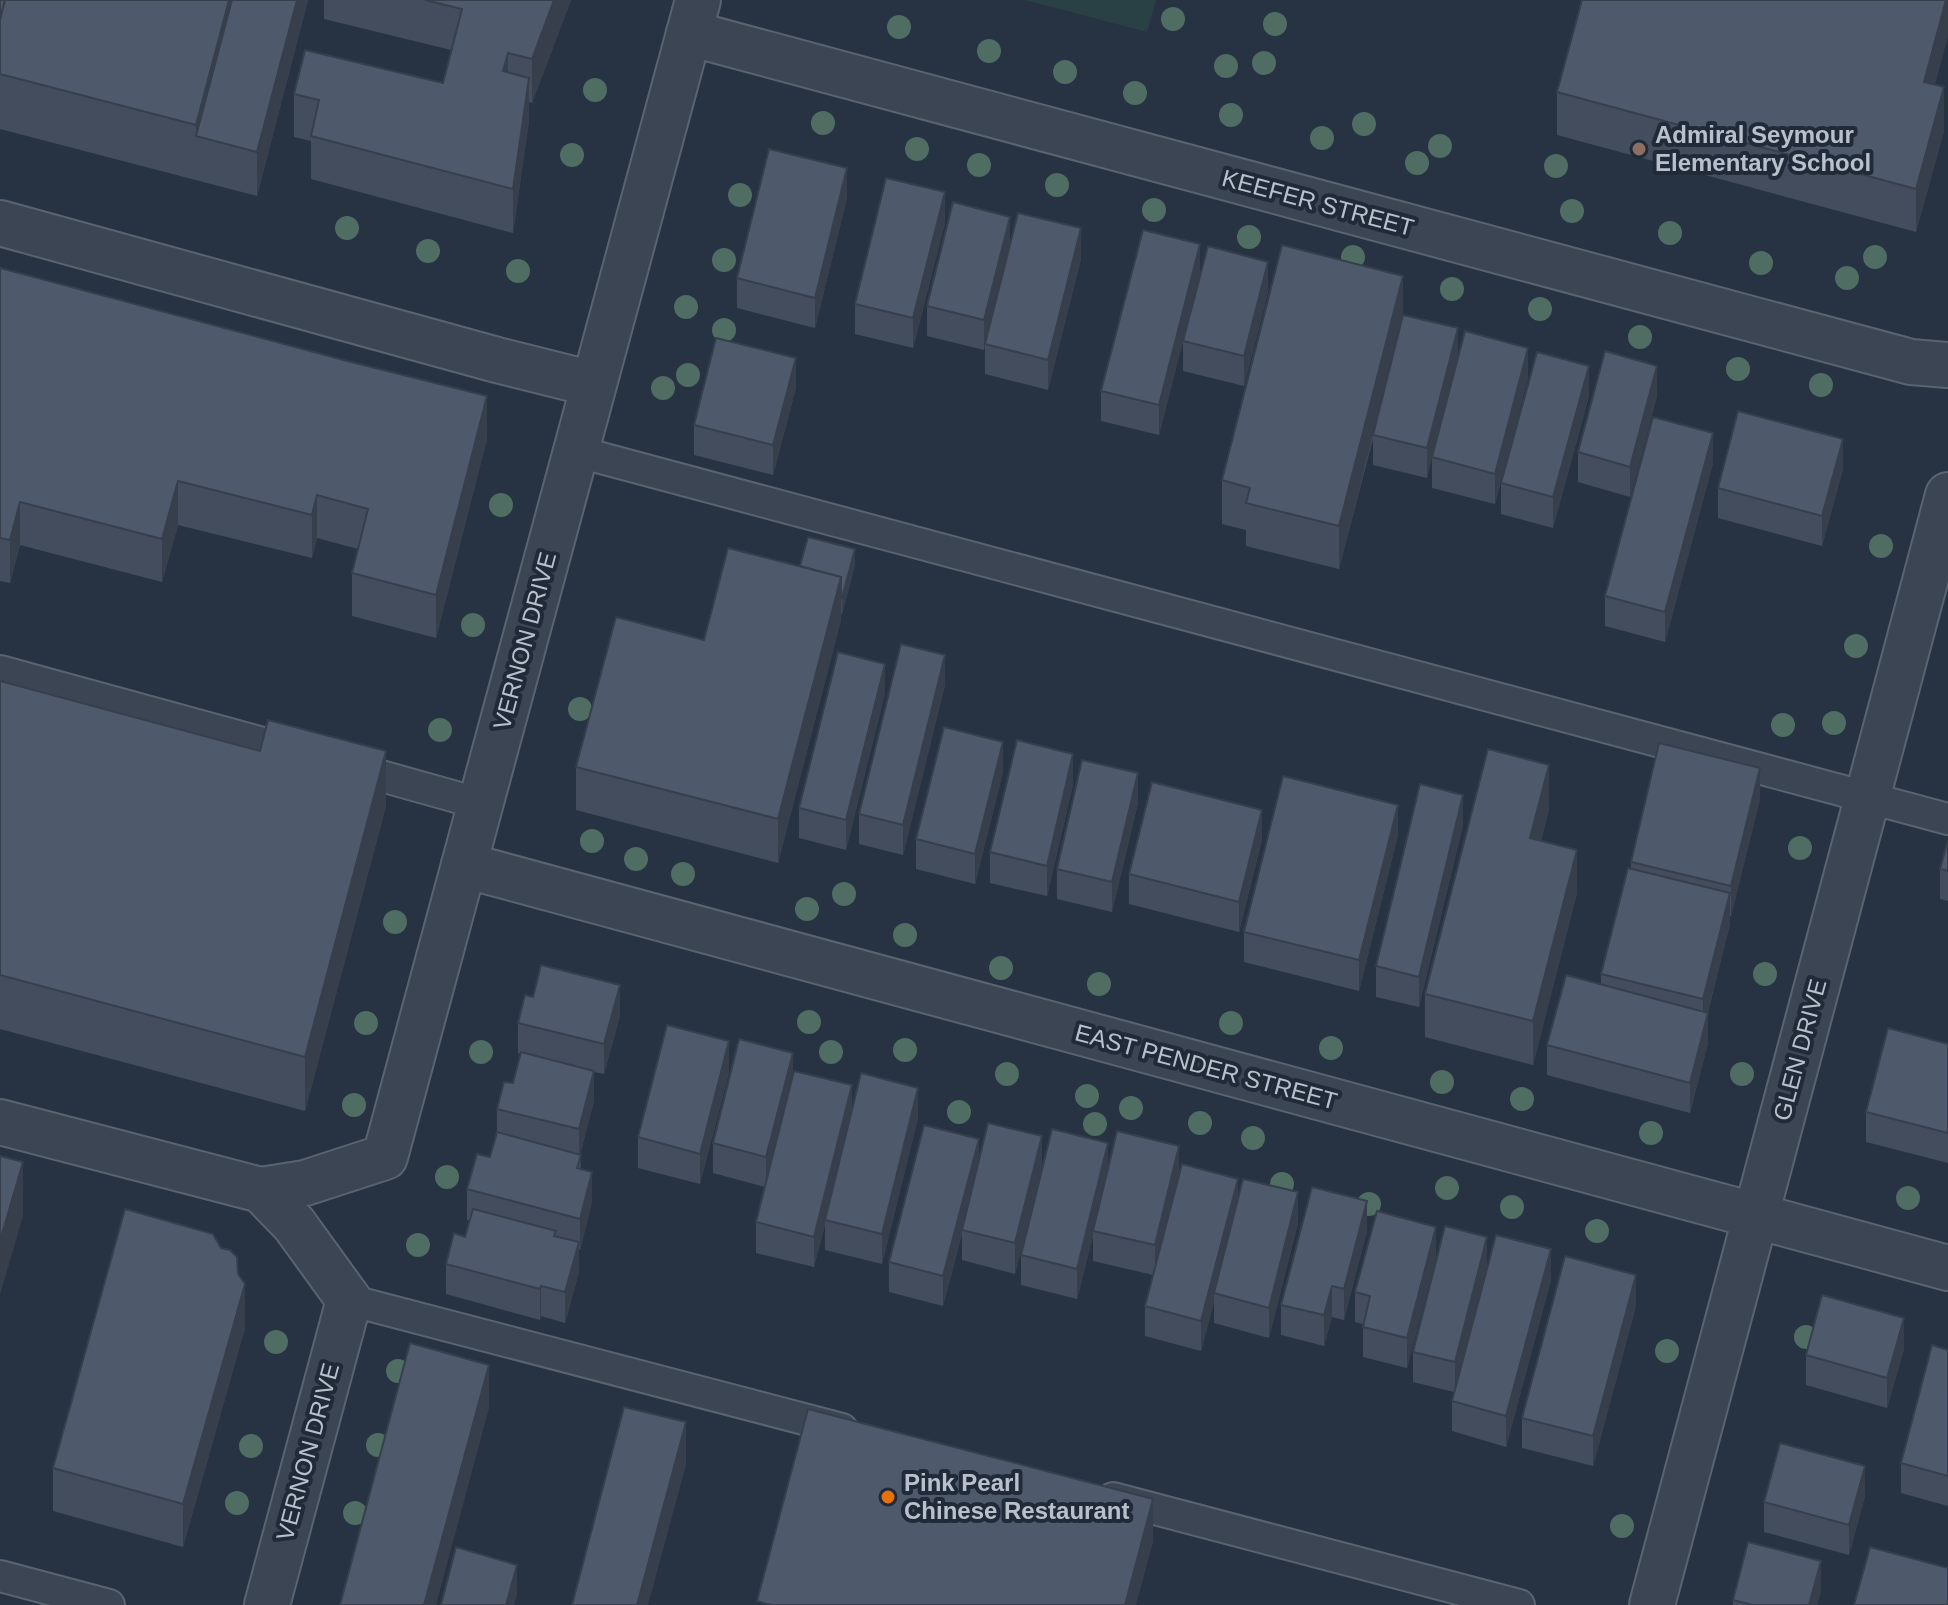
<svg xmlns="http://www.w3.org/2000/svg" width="1948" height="1605" font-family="Arial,sans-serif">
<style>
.green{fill:#294144}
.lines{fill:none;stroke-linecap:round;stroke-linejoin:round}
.service-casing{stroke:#5a6370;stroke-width:34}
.minor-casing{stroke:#5a6370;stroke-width:48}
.service{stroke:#3c4553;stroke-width:30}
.minor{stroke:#3c4553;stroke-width:44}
.tree{fill:#4f6d62}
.wall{fill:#434d5d}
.shaded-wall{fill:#373f4c}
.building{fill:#4e5a6c;stroke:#373f4c;stroke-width:2}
.education-dot{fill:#8d6e63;stroke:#202a38;stroke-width:3}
.food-dot{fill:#e8710a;stroke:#202a38;stroke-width:3}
.labels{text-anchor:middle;stroke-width:8;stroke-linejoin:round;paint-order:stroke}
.poi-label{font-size:24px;font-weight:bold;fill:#b9c0cd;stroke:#202a38;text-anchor:start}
.street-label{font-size:24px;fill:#b9c0cd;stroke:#202a38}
</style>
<rect width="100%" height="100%" fill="#273343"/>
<polygon class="green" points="1025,0 1156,0 1147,32"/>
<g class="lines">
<g class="service-casing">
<g id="service">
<polyline points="575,451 1948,819"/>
<polyline points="0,671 303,754"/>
<polyline points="349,767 481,804"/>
<polyline points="349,1300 842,1429"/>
<polyline points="1113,1498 1519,1605"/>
<polyline points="0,1576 109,1605"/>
</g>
</g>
<g class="minor-casing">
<g id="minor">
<polyline points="689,33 1911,362 1948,365"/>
<polyline points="0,223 497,360 593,384"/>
<polyline points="464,865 1948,1268"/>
<polyline points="0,1122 261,1190 294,1224 349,1300 267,1605"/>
<polyline points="261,1190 305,1183 385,1157 698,0"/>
<polyline points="1652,1605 1948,495"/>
</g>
</g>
<use href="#service" class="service"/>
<use href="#minor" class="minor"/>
</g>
<g class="tree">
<circle cx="1173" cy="19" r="12"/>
<circle cx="1275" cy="24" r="12"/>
<circle cx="899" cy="27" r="12"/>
<circle cx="989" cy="51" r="12"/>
<circle cx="1264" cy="63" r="12"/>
<circle cx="1226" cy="66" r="12"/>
<circle cx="1065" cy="72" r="12"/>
<circle cx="595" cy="90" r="12"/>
<circle cx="1135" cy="93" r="12"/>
<circle cx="1231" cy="115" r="12"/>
<circle cx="823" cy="123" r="12"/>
<circle cx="1364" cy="124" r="12"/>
<circle cx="1322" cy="138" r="12"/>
<circle cx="1440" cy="146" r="12"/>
<circle cx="917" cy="149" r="12"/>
<circle cx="572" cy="155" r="12"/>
<circle cx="1417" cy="163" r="12"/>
<circle cx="979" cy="165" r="12"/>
<circle cx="1556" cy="166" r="12"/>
<circle cx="1057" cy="185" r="12"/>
<circle cx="740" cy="195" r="12"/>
<circle cx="1154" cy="210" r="12"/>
<circle cx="1572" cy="211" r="12"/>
<circle cx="347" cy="228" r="12"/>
<circle cx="1670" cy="233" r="12"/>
<circle cx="1249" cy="237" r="12"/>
<circle cx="428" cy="251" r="12"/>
<circle cx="1353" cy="257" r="12"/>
<circle cx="1875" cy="257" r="12"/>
<circle cx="724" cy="260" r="12"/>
<circle cx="1761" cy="263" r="12"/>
<circle cx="518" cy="271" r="12"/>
<circle cx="1847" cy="278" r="12"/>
<circle cx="1452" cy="289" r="12"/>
<circle cx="686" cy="307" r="12"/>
<circle cx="1540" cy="309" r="12"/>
<circle cx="724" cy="330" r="12"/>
<circle cx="1640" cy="337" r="12"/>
<circle cx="1738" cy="369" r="12"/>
<circle cx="688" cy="375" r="12"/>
<circle cx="1821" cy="385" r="12"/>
<circle cx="663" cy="388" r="12"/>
<circle cx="501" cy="505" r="12"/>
<circle cx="1881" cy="546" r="12"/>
<circle cx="473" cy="625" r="12"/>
<circle cx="1856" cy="646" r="12"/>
<circle cx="580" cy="709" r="12"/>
<circle cx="1834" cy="723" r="12"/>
<circle cx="1783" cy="725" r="12"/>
<circle cx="440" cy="730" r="12"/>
<circle cx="592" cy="841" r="12"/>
<circle cx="1800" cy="848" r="12"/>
<circle cx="636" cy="859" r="12"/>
<circle cx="683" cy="874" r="12"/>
<circle cx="844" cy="894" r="12"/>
<circle cx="807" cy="909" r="12"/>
<circle cx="395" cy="922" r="12"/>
<circle cx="905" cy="935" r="12"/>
<circle cx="1001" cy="968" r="12"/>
<circle cx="1765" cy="974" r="12"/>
<circle cx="1099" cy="984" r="12"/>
<circle cx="809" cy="1022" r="12"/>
<circle cx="366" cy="1023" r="12"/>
<circle cx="1231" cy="1023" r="12"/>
<circle cx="1331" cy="1048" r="12"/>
<circle cx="905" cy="1050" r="12"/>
<circle cx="481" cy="1052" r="12"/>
<circle cx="831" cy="1052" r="12"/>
<circle cx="1007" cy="1074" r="12"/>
<circle cx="1742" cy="1074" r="12"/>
<circle cx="1442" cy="1082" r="12"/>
<circle cx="1087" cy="1096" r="12"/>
<circle cx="1522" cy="1099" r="12"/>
<circle cx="354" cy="1105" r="12"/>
<circle cx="1131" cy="1108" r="12"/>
<circle cx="959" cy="1112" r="12"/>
<circle cx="1200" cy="1123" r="12"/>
<circle cx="1095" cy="1124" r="12"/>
<circle cx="1651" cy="1133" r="12"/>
<circle cx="1253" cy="1138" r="12"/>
<circle cx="447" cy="1177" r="12"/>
<circle cx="1282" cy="1184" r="12"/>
<circle cx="1447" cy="1188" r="12"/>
<circle cx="1908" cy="1198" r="12"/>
<circle cx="1369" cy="1204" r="12"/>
<circle cx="1512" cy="1207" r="12"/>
<circle cx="1597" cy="1231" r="12"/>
<circle cx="418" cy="1245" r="12"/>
<circle cx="1806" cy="1337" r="12"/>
<circle cx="276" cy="1342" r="12"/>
<circle cx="1667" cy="1351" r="12"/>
<circle cx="398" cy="1371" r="12"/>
<circle cx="378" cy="1445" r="12"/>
<circle cx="251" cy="1446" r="12"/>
<circle cx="237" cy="1503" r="12"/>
<circle cx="355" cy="1513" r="12"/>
<circle cx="1622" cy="1526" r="12"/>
</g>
<g class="wall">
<polygon points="0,0 308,0 257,196 0,129"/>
<polygon points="324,0 571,0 532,103 529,102 529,121 513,233 311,179 311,141 294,137 294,94 443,83 451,50 324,19"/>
<polygon points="1935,85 1944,131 1916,232 1557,135 1557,92"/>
<polygon points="847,198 815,328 737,308 737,278"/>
<polygon points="945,223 913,348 855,334 855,304"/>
<polygon points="1010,245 1081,259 1048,390 985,374 985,345 984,350 927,336 927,306"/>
<polygon points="0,268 487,439 436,638 352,616 352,573 358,549 317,538 312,558 178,525 162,582 20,545 10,583 0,581"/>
<polygon points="1200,274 1159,435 1101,421 1101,391"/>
<polygon points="1268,292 1244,386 1183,371 1183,341"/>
<polygon points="1403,315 1458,328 1427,478 1373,465 1373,439 1339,569 1246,546 1246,530 1222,524 1222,480"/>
<polygon points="1528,378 1495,504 1432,488 1432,457"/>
<polygon points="796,388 773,475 694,455 694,425"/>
<polygon points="1589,396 1553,528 1501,514 1501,483"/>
<polygon points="1657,396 1630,497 1578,482 1578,452"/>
<polygon points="1713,463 1665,642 1605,626 1605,596"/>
<polygon points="1843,469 1822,546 1718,518 1718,488"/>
<polygon points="855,565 842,614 841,613 841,620 778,863 576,810 576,767 800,566"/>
<polygon points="0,681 260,751 386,806 305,1111 0,1029"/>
<polygon points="945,685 903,855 859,844 859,814"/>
<polygon points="885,694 846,850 799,838 799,808"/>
<polygon points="1003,772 975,884 916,869 916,839"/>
<polygon points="1073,785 1047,896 990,883 990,852"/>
<polygon points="1760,799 1731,916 1730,916 1730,924 1708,1012 1708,1043 1690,1113 1547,1075 1547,1045 1601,984 1601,974 1631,869 1631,862"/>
<polygon points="1138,803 1112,912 1057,899 1057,869"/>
<polygon points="1549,809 1541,841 1577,893 1533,1065 1425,1037 1425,994"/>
<polygon points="1463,825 1419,1007 1376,997 1376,966"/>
<polygon points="1398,835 1359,991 1244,962 1244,932"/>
<polygon points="1262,840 1239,932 1129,904 1129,874"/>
<polygon points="1948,840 1948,901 1940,899 1940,869"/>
<polygon points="620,1016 604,1074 594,1072 594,1101 580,1155 581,1169 592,1202 580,1250 579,1249 579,1272 565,1323 541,1316 540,1320 446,1294 446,1264 465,1237 470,1220 467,1220 467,1189 490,1157 497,1133 497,1109 513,1083 521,1054 518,1053 518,1023"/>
<polygon points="1948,1044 1948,1163 1866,1142 1866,1112"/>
<polygon points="729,1072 700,1184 638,1168 638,1137"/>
<polygon points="793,1077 852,1109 918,1118 882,1264 825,1250 825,1225 814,1267 756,1253 756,1222 765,1187 713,1173 713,1143"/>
<polygon points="979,1162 1042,1167 1015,1274 962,1260 962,1234 943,1306 889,1292 889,1262"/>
<polygon points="1108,1167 1179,1176 1238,1197 1298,1223 1269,1338 1214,1323 1214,1302 1201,1351 1145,1336 1145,1306 1153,1275 1093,1261 1093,1236 1077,1299 1021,1285 1021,1255"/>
<polygon points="1367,1231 1344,1320 1332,1317 1324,1346 1281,1335 1281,1305"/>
<polygon points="1436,1257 1407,1368 1363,1357 1363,1324 1355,1322 1355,1292"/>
<polygon points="1487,1268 1470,1333 1551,1280 1506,1447 1452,1431 1452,1401 1454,1392 1413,1382 1413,1352"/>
<polygon points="238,1274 245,1328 183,1547 53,1511 53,1468"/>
<polygon points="1636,1306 1593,1466 1522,1448 1522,1418"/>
<polygon points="1904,1349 1887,1408 1806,1385 1806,1355"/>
<polygon points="1948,1350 1948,1506 1901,1493 1901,1463"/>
<polygon points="1865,1496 1849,1555 1764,1532 1764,1502"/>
<polygon points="1821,1591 1817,1605 1733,1605 1733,1600"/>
</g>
<g class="shaded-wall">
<polygon points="229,0 243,0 196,136 196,125"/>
<polygon points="297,0 308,0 257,196 257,152"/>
<polygon points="554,0 571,0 532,103 532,59"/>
<polygon points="1946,0 1948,0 1948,37 1924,125 1924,82"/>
<polygon points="508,53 508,97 503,71"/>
<polygon points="529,78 529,121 513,233 513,189"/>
<polygon points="1944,87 1944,131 1916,232 1916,189"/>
<polygon points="847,168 847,198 815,328 815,298"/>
<polygon points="945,192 945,223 913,348 913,318"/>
<polygon points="1010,217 1010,247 984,350 984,320"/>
<polygon points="1081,228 1081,259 1048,390 1048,360"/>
<polygon points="1200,244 1200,274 1159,435 1159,405"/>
<polygon points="1268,262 1268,292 1244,386 1244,356"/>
<polygon points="1403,276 1403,319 1373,435 1339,569 1339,526"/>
<polygon points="1458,328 1458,358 1427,478 1427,448"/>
<polygon points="1528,348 1528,378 1495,504 1495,474"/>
<polygon points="796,358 796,388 773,475 773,445"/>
<polygon points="1589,366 1589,396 1553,528 1553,497"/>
<polygon points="1657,366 1657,396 1630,497 1630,467"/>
<polygon points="487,396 487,439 436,638 436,595"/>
<polygon points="1713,433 1713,463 1665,642 1665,612"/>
<polygon points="1843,439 1843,469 1822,546 1822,516"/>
<polygon points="178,481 178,525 162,582 162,539"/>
<polygon points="317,495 317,538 312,558 312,515"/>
<polygon points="20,502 20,545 10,583 10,540"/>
<polygon points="855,549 855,565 842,614 842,598"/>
<polygon points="841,577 841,620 778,863 778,819"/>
<polygon points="945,655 945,685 903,855 903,825"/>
<polygon points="885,664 885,694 846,850 846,820"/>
<polygon points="1003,742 1003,772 975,884 975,854"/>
<polygon points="386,751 386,806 305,1111 305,1057"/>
<polygon points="1073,754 1073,785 1047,896 1047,866"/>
<polygon points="1549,765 1549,809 1530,882 1530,838"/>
<polygon points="1760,768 1760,799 1731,916 1731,886"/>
<polygon points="1138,773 1138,803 1112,912 1112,882"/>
<polygon points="1463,795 1463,825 1419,1007 1419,977"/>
<polygon points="1398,805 1398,835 1359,991 1359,960"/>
<polygon points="1262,810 1262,840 1239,932 1239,902"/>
<polygon points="1577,850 1577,893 1533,1065 1533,1021"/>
<polygon points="1730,893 1730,924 1703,1030 1703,999"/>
<polygon points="620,985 620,1016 604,1074 604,1044"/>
<polygon points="1708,1013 1708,1043 1690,1113 1690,1083"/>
<polygon points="729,1041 729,1072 700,1184 700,1154"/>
<polygon points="793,1053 793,1084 766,1188 766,1157"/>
<polygon points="594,1071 594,1101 579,1159 579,1129"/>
<polygon points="852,1085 852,1115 825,1220 825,1225 814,1267 814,1237"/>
<polygon points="918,1088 918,1118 882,1264 882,1234"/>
<polygon points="1042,1136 1042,1167 1015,1274 1015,1243"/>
<polygon points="979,1139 979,1169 962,1230 962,1234 943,1306 943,1276"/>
<polygon points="1108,1143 1108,1173 1093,1231 1093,1236 1077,1299 1077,1269"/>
<polygon points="1179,1146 1179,1176 1155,1276 1155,1245"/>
<polygon points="23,1162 23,1216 0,1295 0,1241"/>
<polygon points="592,1172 592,1202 580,1250 580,1219"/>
<polygon points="1238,1179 1238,1210 1214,1293 1214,1302 1201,1351 1201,1321"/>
<polygon points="1298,1192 1298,1223 1269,1338 1269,1308"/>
<polygon points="1367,1201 1367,1231 1344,1320 1344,1289"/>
<polygon points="1436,1227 1436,1257 1407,1368 1407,1338"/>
<polygon points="1487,1237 1487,1268 1455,1392 1455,1362"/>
<polygon points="579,1242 579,1272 565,1323 565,1292"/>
<polygon points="1551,1249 1551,1280 1506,1447 1506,1416"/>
<polygon points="1636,1275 1636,1306 1593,1466 1593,1436"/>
<polygon points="245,1284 245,1328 183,1547 183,1504"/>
<polygon points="541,1286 541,1316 540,1320 540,1289"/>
<polygon points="1332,1286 1332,1317 1324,1346 1324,1315"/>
<polygon points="1904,1318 1904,1349 1887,1408 1887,1378"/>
<polygon points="489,1365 489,1408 436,1605 424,1605"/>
<polygon points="686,1422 686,1465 648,1605 637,1605"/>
<polygon points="1865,1466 1865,1496 1849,1555 1849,1525"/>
<polygon points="1153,1499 1153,1542 1136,1605 1125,1605"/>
<polygon points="1821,1561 1821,1591 1817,1605 1809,1605"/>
<polygon points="517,1565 517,1595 514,1605 506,1605"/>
</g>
<g class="building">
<polygon points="0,0 5,0 0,20"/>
<polygon points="5,0 229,0 196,125 0,74 0,20"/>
<polygon points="232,0 297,0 257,152 196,136"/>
<polygon points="425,0 554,0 532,59 508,53 503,71 529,78 513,189 311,136 319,100 294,94 305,50 443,83 462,9"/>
<polygon points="1582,0 1946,0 1924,82 1944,87 1916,189 1557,92"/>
<polygon points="769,149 847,168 815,298 737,278"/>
<polygon points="886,178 945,192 913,318 855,304"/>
<polygon points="953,202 1010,217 984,320 927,306"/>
<polygon points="1018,213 1081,228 1048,360 985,344"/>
<polygon points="1143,230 1200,244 1159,405 1101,391"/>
<polygon points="1282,245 1403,276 1339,526 1246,503 1250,488 1222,480"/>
<polygon points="1208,246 1268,262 1244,356 1183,341"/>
<polygon points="0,268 351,362 487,396 436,595 352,573 368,509 317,495 312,515 178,481 162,539 20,502 10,540 0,538"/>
<polygon points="1403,315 1458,328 1427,448 1373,435"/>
<polygon points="1465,331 1528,348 1495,474 1432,457"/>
<polygon points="716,338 796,358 773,445 694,425"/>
<polygon points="1605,351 1657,366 1630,467 1578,452"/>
<polygon points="1537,352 1589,366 1553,497 1501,483"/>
<polygon points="1738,411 1843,439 1822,516 1718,488"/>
<polygon points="1653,417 1713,433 1665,612 1605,596"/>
<polygon points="808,537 855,549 842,598 841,598 841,577 800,566"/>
<polygon points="728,548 841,577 778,819 576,767 616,617 704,640"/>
<polygon points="901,644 945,655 903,825 859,814"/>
<polygon points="838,652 885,664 846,820 799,808"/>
<polygon points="0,681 260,751 268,720 386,751 305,1057 0,975"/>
<polygon points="944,727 1003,742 975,854 916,839"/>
<polygon points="1017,740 1073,754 1047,866 990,852"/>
<polygon points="1659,743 1760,768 1731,886 1631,862"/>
<polygon points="1488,749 1549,765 1530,838 1577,850 1533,1021 1425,994"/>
<polygon points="1082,760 1138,773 1112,882 1057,869"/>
<polygon points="1283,776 1398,805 1359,960 1244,932"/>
<polygon points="1152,782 1262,810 1239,902 1129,874"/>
<polygon points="1420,784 1463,795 1419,977 1376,966"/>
<polygon points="1948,840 1948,871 1940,869"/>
<polygon points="1628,868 1730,893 1703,999 1601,974"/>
<polygon points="541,965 620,985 604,1044 518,1023 525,995 533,997"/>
<polygon points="1566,975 1708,1013 1690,1083 1547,1045"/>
<polygon points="667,1025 729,1041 700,1154 638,1137"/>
<polygon points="1888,1028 1948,1044 1948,1133 1866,1112"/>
<polygon points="739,1039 793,1053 766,1157 713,1143"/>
<polygon points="521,1052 594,1071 579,1129 497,1109 504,1082 513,1083"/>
<polygon points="794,1071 852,1085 814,1237 756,1222"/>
<polygon points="861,1073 918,1088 882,1234 825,1220"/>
<polygon points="988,1123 1042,1136 1015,1243 962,1230"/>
<polygon points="924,1125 979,1139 943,1276 889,1262"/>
<polygon points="1052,1129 1108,1143 1077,1269 1021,1255"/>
<polygon points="1117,1131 1179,1146 1155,1245 1093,1231"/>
<polygon points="497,1132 581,1155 577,1168 592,1172 580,1219 467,1189 477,1154 490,1157"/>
<polygon points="0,1156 23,1162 0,1241"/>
<polygon points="1182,1164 1238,1179 1201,1321 1145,1306"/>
<polygon points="1243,1179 1298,1192 1269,1308 1214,1293"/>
<polygon points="1312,1187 1367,1201 1344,1289 1332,1286 1324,1315 1281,1305"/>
<polygon points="125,1209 213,1234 221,1248 230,1250 237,1257 238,1274 245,1284 183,1504 53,1468"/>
<polygon points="473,1209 556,1231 554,1236 579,1242 565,1292 541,1286 540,1289 446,1264 454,1233 465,1237"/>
<polygon points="1377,1211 1436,1227 1407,1338 1363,1327 1370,1296 1355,1292"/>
<polygon points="1445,1226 1487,1237 1455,1362 1413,1352"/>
<polygon points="1496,1235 1551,1249 1506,1416 1452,1401"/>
<polygon points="1565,1256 1636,1275 1593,1436 1522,1418"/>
<polygon points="1822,1295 1904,1318 1887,1378 1806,1355"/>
<polygon points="410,1343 489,1365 424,1605 340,1605"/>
<polygon points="1932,1345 1948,1350 1948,1476 1901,1463"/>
<polygon points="624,1407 686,1422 637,1605 572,1605"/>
<polygon points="808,1409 1153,1499 1125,1605 771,1605 757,1601"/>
<polygon points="1780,1443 1865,1466 1849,1525 1764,1502"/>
<polygon points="1748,1542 1821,1561 1809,1605 1753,1605 1733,1600"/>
<polygon points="456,1547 517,1565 506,1605 441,1605"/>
<polygon points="1870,1547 1948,1568 1948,1605 1854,1605"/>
</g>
<circle class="education-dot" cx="1639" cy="149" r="8"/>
<circle class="food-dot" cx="888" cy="1497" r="8"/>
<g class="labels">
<g class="poi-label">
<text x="1655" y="143">Admiral Seymour<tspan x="1655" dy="28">Elementary School</tspan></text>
<text x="904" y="1491">Pink Pearl<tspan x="904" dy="28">Chinese Restaurant</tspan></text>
</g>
<g class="street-label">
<text transform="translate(1318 203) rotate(15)" y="8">KEEFER STREET</text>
<text transform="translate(525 641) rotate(-75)" y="8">VERNON DRIVE</text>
<text transform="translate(1800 1050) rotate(-75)" y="8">GLEN DRIVE</text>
<text transform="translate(1206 1067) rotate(15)" y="8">EAST PENDER STREET</text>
<text transform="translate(308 1452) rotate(-75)" y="8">VERNON DRIVE</text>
</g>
</g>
</svg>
